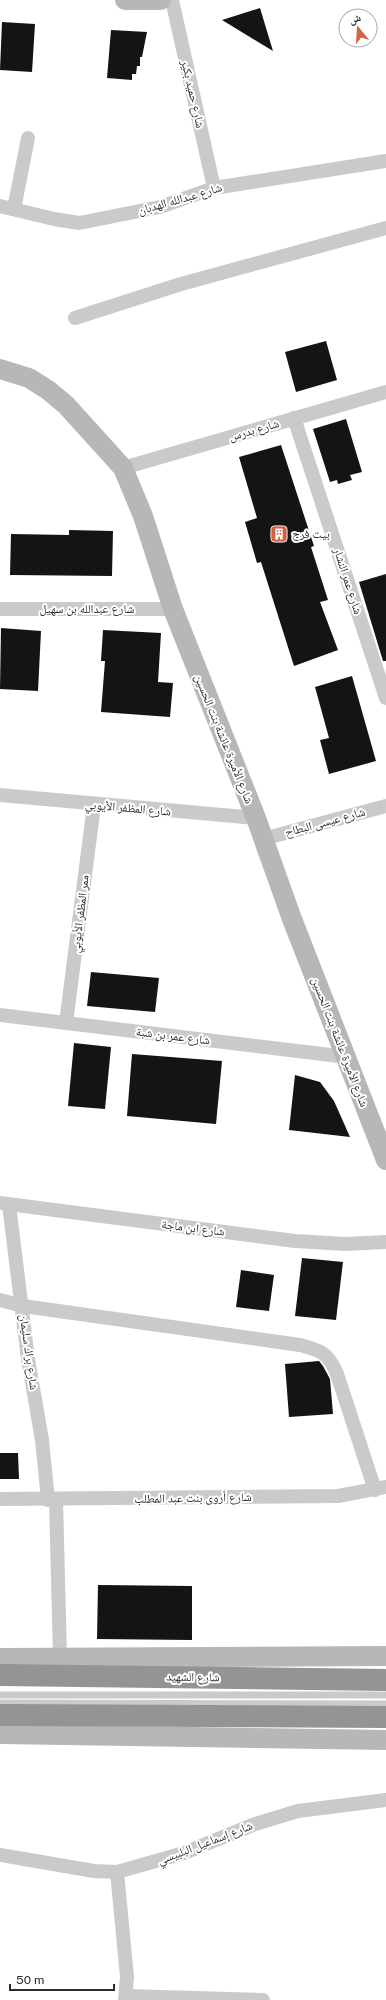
<svg xmlns="http://www.w3.org/2000/svg" width="386" height="2000" font-family="'Public Sans','Noto Naskh Arabic',sans-serif">
<style>
.building{fill:#141414}
.lines{fill:none;stroke-linecap:round;stroke-linejoin:round}
.lane{stroke:#cacaca;stroke-width:7}
.street{stroke:#cacaca;stroke-width:14}
.secondary{stroke:#b7b7b7;stroke-width:20}
.highway{stroke:#949494;stroke-width:22}
.labels{text-anchor:middle;stroke-width:4;stroke-linejoin:round;paint-order:stroke}
.street-label{font-size:12px;fill:#2d2d2d;stroke:#fff}
.poi-label{font-size:12px;fill:#2d2d2d;stroke:#fff;text-anchor:start}
</style>
<rect width="100%" height="100%" fill="#fff"/>
<g class="building">
<polygon points="260,8 273,51 222,20"/>
<polygon points="2,22 35,24 32,72 0,70"/>
<polygon points="111,30 147,32 142,57 140,57 140,66 137,66 136,74 132,74 132,80 107,78"/>
<polygon points="326,341 337,380 296,392 285,352"/>
<polygon points="346,419 362,472 350,475 352,480 338,484 337,480 330,482 313,429"/>
<polygon points="281,445 314,546 311,547 328,600 320,602 338,650 294,666 261,562 257,563 245,522 257,518 239,457"/>
<polygon points="69,530 113,531 112,576 10,575 11,534 69,535"/>
<polygon points="386,574 386,661 383,661 359,582"/>
<polygon points="1,628 41,631 38,691 0,689"/>
<polygon points="103,630 161,633 158,682 173,683 170,717 101,712 105,661 101,661"/>
<polygon points="352,676 376,761 329,774 320,740 329,738 315,687"/>
<polygon points="91,972 159,978 155,1012 87,1006"/>
<polygon points="74,1043 111,1047 105,1109 68,1106"/>
<polygon points="132,1054 222,1061 216,1124 127,1116"/>
<polygon points="295,1075 320,1082 334,1101 350,1137 289,1130"/>
<polygon points="302,1258 343,1262 336,1320 295,1316"/>
<polygon points="241,1270 274,1275 269,1311 236,1307"/>
<polygon points="319,1361 323,1366 330,1379 333,1414 289,1417 285,1364"/>
<polygon points="0,1453 18,1453 19,1479 0,1479"/>
<polygon points="98,1585 192,1586 192,1640 97,1639"/>
</g>
<g class="lines">
<g class="lane">
<polyline points="0,1695 386,1695"/>
<polyline points="0,1703 386,1704"/>
</g>
<g class="street">
<polyline points="172,0 214,188"/>
<polyline points="0,206 54,219 79,223 160,207 214,188 386,161"/>
<polyline points="14,209 28,138"/>
<polyline points="75,318 181,284 386,228"/>
<polyline points="294,418 386,698"/>
<polyline points="123,468 386,392"/>
<polyline points="0,609 173,609"/>
<polyline points="0,795 256,818"/>
<polyline points="263,839 386,806"/>
<polyline points="0,1015 347,1057"/>
<polyline points="66,1023 94,805"/>
<polyline points="0,1203 295,1241 346,1244 386,1242"/>
<polyline points="9,1205 28,1359 42,1440 48,1500"/>
<path d="M 0,1300 L 23,1306 L 300,1345 C 321,1351 328,1352 337,1374 L 375,1490"/>
<polyline points="0,1499 338,1496 386,1487"/>
<polyline points="56,1499 60,1657"/>
<polyline points="0,1855 94,1871 117,1872 184,1853 255,1824 298,1811 386,1800"/>
<polyline points="117,1872 127,1977 125,2000"/>
<polyline points="126,1996 263,2000"/>
</g>
<g class="secondary">
<polyline points="125,0 161,0"/>
<polyline points="0,369 29,378 48,390 66,405 123,468 143,516 173,609 256,818 292,919 386,1160"/>
<polyline points="0,1658 386,1656"/>
<polyline points="0,1734 386,1740"/>
</g>
<g class="highway">
<polyline points="0,1675 386,1680"/>
<polyline points="0,1715 386,1717"/>
</g>
</g>
<defs>
<g id="building-square" transform="scale(0.9)"><rect x="-9" y="-9" width="18" height="18" rx="4" fill="#d26242" stroke="#fff"/><path d="M-4-6H4V6H1V3H-1V6H-4ZM-2.5-4.3h1.7v1.8h-1.7ZM.8-4.3h1.7v1.8H.8ZM-2.5-1h1.7V.8h-1.7ZM.8-1h1.7V.8H.8Z" fill="#fff"/></g>
</defs>
<g fill-rule="evenodd">
<use href="#building-square" x="279" y="534"/>
</g>
<g class="labels">
<g class="street-label">
<text transform="translate(193 94) rotate(77)" y="4">شارع حميد بكير</text>
<text transform="translate(180 199) rotate(-16)" y="4">شارع عبدالله الهدبان</text>
<text transform="translate(254 430) rotate(-16)" y="4">شارع بدرس</text>
<text transform="translate(348 581) rotate(72)" y="4">شارع عمر النشار</text>
<text x="87" y="613">شارع عبدالله بن سهيل</text>
<text transform="translate(224 739) rotate(68)" y="4">شارع الأميرة عائشة بنت الحسين</text>
<text transform="translate(128 808) rotate(5)" y="4">شارع المظفر الأيوبي</text>
<text transform="translate(325 822) rotate(-15)" y="4">شارع عيسى البطاح</text>
<text transform="translate(80 914) rotate(-83)" y="4">ممر المظفر الأيوبي</text>
<text transform="translate(173 1036) rotate(7)" y="4">شارع عمر بن شبة</text>
<text transform="translate(340 1042) rotate(69)" y="4">شارع الأميرة عائشة بنت الحسين</text>
<text transform="translate(193 1228) rotate(7)" y="4">شارع ابن ماجة</text>
<text transform="translate(29 1352) rotate(82)" y="4">شارع براك سليمان</text>
<text transform="translate(193 1498) rotate(-1)" y="4">شارع أروى بنت عبد المطلب</text>
<text transform="translate(193 1677) rotate(1)" y="4">شارع الشهيد</text>
<text transform="translate(205 1843) rotate(-21)" y="4">شارع إسماعيل البلبيسي</text>
</g>
<g class="poi-label">
<text x="292" y="538">بيت فرح</text>
</g>
</g>
<g transform="translate(358 28) rotate(342)"><circle r="19" fill="#ffffff" stroke="#ababab"/>
<path d="M0-3L7 15L0 10L-7 15Z" fill="#d26242"/>
<text y="-6" font-size="11" font-weight="bold" text-anchor="middle" fill="#2d2d2d">ش</text>
</g>
<path d="M10 1984v6h104v-6" fill="none" stroke="#2d2d2d" stroke-width="2"/>
<text x="16" y="1984" font-size="12" fill="#2d2d2d" stroke="#ffffff" stroke-width="3" paint-order="stroke">50 m</text>
</svg>
